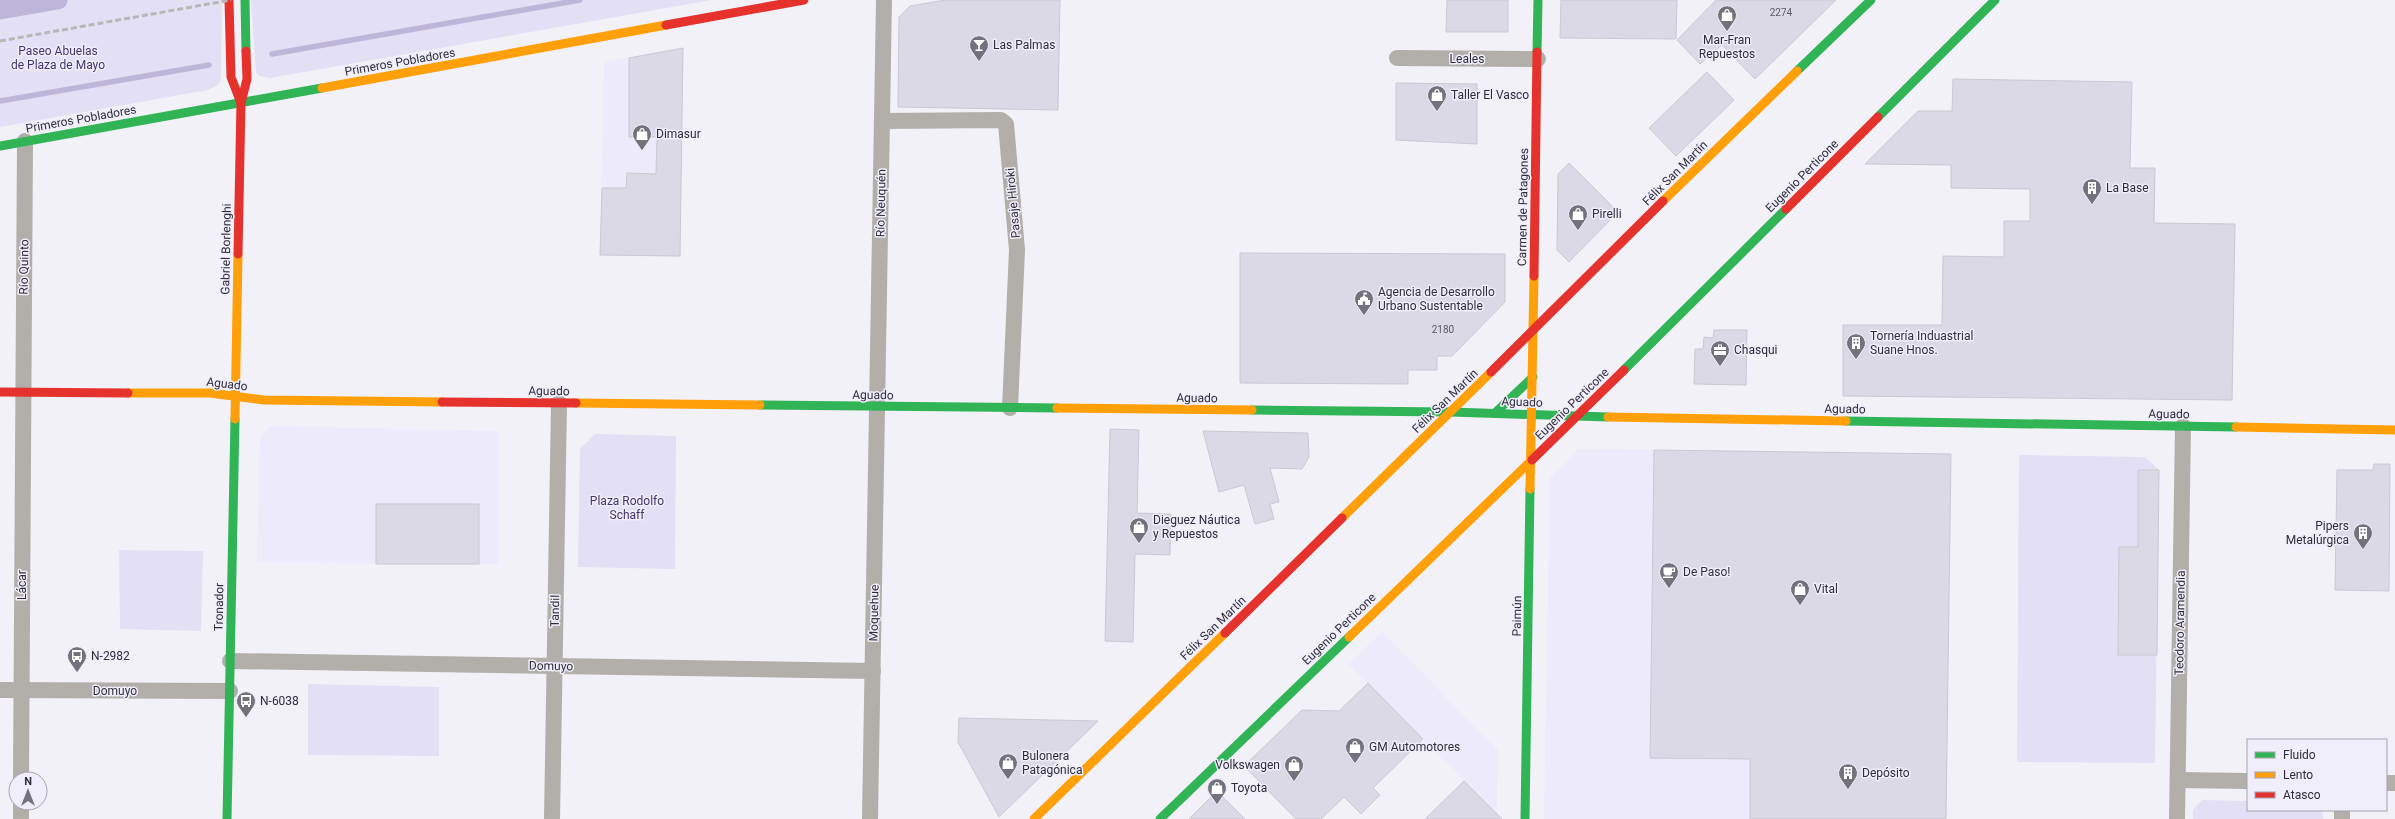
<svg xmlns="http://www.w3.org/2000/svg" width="2395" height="819" font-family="Roboto,sans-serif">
  <rect width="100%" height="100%" fill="#f2f1f8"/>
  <g fill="#edeafb">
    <path d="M683 48 679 256 600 255 604 62Z"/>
    <path d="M271 426 499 431V564L257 563 260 438Z"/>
    <path d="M1578 449 1951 454 1946 819H1544L1550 478Z"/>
    <path d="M1382 632 1498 750 1497 814 1349 664Z"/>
  </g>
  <g fill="#e3dff4">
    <path d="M0 0H222L221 80 218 85 208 90 0 127Z"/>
    <path d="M251 0H712L270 78 259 76 256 73Z"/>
    <path d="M595 434 676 436 675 569 578 567 580 449Z"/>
    <path d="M2019 455 2145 457 2159 470 2155 763 2017 762Z"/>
    <path d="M119 550 203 551 201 631 120 629Z"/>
    <path d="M308 684 439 687V756L308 755Z"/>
    <path d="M2202 800 2248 801V810H2322L2323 819H2193V810Z"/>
  </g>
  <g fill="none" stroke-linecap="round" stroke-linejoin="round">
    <g stroke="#bdb6d8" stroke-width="5.5">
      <path d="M272 54 580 0"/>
      <path d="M0 101 209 65"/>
    </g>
    <path stroke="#bdb6d8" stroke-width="19" d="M0 10 58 0"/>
  </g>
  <g fill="#dbd9e5" stroke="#cac8d2">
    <path d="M945 0H1060L1058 110 898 107 899 17 910 6Z"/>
    <path d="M1447 0H1508V32H1446Z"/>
    <path d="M1561 0H1677L1676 39 1560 38Z"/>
    <path d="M1716 0H1836L1755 79 1722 45 1700 64 1677 40Z"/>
    <path d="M683 48 680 256 600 255 602 188H626L627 173 656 174 657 137H629V58Z"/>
    <path d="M1707 72 1734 100 1676 156 1649 128Z"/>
    <path d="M1953 79 2132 82 2130 168H2155L2154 223 2235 224 2232 400 1843 396V325H1942L1943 256 2004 257V221H2030V189L1951 188V165L1865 164 1918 111H1952Z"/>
    <path d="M1396 83 1477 84V144L1396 140Z"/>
    <path d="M1569 163 1618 212 1569 262 1557 250 1558 174Z"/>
    <path d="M1240 253 1505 254V302L1452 356H1437V370H1408V384L1240 383Z"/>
    <path d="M1714 330H1747L1746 385 1694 384 1695 349H1703L1704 337 1713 338Z"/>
    <path d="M1110 429 1139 430 1137 513 1171 514 1170 555 1135 554 1133 642 1105 641Z"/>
    <path d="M1203 431 1308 433 1309 457 1302 469 1270 468 1279 502 1270 504 1274 519 1255 524 1244 485 1219 492Z"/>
    <path d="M1654 450 1951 454 1946 819H1750V759L1650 758Z"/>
    <path d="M2374 464H2390L2389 591 2335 590 2337 470H2373Z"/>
    <path d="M2138 470H2159L2157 655H2118L2119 547H2138Z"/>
    <rect x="376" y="504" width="103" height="60"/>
    <path d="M1368 683 1423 739 1373 788 1380 795 1361 814 1344 797 1321 819H1296L1244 766 1302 710 1339 711Z"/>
    <path d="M959 718 1098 721 999 817 958 742Z"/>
    <path d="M1464 781 1502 819H1425Z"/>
    <path d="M1217 791 1245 819H1189Z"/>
  </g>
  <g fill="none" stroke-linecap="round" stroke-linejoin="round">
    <g stroke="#b2aeaa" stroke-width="16">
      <path d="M1397 58 1538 59"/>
      <path d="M882 121 1001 120 1006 124 1017 250 1010 408"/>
      <path d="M230 661 873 671"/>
      <path d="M0 690 230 691"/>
      <path d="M21 779 25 141"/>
      <path d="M2178 780 2248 781"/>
      <path d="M2386 783H2395"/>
      <path d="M21 819V803"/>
      <path d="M552 819 559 403"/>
      <path d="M870 819 884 0"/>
      <path d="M2177 819 2183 426"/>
      <path d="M2342 819V810"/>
    </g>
    <g stroke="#30b455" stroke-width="9">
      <path d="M245 0 246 51"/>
      <path d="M1537 52 1538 0"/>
      <path d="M1797 71 1871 0"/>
      <path d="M1878 117 1995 0"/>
      <path d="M0 146 322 88"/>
      <path d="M1624 370 1786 209"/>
      <path d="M760 405 1057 408"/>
      <path d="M1252 410 1451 412 1608 417"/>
      <path d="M1495 413 1533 377"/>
      <path d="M1846 421 2236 427"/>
      <path d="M227 819 235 419"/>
      <path d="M1160 819 1349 637"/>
      <path d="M1525 819 1530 489"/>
    </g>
    <g stroke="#ff9f0a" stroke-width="9">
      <path d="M322 88 666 25"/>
      <path d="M1663 201 1797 71"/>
      <path d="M128 393H210L264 400 442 402"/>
      <path d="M576 403 760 405"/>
      <path d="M1057 408 1252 410"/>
      <path d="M1608 417 1846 421"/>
      <path d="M235 419 238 254"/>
      <path d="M2236 427 2395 430"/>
      <path d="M1530 489 1534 276"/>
      <path d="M1342 518 1491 372"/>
      <path d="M1349 637 1532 460"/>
      <path d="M1034 819 1225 633"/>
    </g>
    <g stroke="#e5322d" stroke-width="9">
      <path d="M229 0 231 77 241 103"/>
      <path d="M666 25 804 0"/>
      <path d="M1786 209 1878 117"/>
      <path d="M238 254 241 103 247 79 246 51"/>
      <path d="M1534 276 1537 52"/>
      <path d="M1491 372 1663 201"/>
      <path d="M0 392 128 393"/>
      <path d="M442 402 576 403"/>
      <path d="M1532 460 1624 370"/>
      <path d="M1225 633 1342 518"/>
    </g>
    <path stroke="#b9b6b8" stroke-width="3" stroke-dasharray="6 3" stroke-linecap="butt" d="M0 41 231 0"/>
  </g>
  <defs>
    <g id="shop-pin" transform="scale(1)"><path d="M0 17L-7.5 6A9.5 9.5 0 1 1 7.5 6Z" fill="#73727c" stroke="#f0eefb"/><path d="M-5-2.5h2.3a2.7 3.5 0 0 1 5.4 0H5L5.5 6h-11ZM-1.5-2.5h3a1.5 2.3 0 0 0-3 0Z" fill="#fff"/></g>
    <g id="bar-pin" transform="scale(1)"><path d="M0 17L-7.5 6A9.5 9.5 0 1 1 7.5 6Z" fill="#73727c" stroke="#f0eefb"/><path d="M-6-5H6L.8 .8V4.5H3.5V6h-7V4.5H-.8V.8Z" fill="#fff"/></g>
    <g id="building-pin" transform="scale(1)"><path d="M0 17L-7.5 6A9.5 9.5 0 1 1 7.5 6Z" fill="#73727c" stroke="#f0eefb"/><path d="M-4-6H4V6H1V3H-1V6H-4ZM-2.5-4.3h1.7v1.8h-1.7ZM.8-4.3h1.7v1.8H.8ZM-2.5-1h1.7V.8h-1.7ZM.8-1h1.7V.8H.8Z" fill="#fff"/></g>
    <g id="civic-pin" transform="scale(1)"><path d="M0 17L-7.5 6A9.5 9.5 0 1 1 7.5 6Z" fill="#73727c" stroke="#f0eefb"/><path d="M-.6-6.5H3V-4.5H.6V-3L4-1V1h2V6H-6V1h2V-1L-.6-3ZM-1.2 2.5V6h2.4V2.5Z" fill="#fff"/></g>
    <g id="office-pin" transform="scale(1)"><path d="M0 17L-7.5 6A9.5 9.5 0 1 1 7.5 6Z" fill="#73727c" stroke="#f0eefb"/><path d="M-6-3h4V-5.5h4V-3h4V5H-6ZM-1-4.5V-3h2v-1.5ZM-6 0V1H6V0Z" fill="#fff"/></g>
    <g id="cafe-pin" transform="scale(1)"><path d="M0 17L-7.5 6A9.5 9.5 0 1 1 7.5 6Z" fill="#73727c" stroke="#f0eefb"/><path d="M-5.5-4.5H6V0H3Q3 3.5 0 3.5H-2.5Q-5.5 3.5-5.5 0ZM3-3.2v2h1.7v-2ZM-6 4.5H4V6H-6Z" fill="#fff"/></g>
    <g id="bus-pin" transform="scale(1)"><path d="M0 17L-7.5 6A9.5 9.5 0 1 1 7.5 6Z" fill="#73727c" stroke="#f0eefb"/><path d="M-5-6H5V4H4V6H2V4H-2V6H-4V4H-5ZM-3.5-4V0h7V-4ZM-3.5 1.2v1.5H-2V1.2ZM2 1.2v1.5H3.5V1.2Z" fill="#fff"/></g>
  </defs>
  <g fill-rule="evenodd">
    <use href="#shop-pin" x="1727" y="15"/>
    <use href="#bar-pin" x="979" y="45"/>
    <use href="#shop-pin" x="1437" y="95"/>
    <use href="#shop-pin" x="642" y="134"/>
    <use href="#building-pin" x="2092" y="188"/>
    <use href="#shop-pin" x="1578" y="214"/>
    <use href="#civic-pin" x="1364" y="299"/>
    <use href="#building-pin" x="1856" y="343"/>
    <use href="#office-pin" x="1720" y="350"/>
    <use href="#shop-pin" x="1139" y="527"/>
    <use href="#building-pin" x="2363" y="533"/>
    <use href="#cafe-pin" x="1669" y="572"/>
    <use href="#shop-pin" x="1800" y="589"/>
    <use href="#bus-pin" x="77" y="656"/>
    <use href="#bus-pin" x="246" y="701"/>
    <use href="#shop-pin" x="1355" y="747"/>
    <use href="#shop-pin" x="1008" y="763"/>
    <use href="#shop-pin" x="1294" y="765"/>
    <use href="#building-pin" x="1848" y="773"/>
    <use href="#shop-pin" x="1217" y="788"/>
  </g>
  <g text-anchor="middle" stroke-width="3" stroke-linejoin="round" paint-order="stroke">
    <g font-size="10" fill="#5b5965">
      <text x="1781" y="16">2274</text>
      <text x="1443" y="333">2180</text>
    </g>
    <g font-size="12" fill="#2f2d39" stroke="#f0eefb" text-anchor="start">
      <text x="1727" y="44" text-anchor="middle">Mar-Fran<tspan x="1727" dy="14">Repuestos</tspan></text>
      <text x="993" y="49">Las Palmas</text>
      <text x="1451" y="99">Taller El Vasco</text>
      <text x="656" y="138">Dimasur</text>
      <text x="2106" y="192">La Base</text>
      <text x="1592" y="218">Pirelli</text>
      <text x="1378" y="296">Agencia de Desarrollo<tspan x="1378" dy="14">Urbano Sustentable</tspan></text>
      <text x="1870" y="340">Tornería Induastrial<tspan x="1870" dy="14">Suane Hnos.</tspan></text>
      <text x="1734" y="354">Chasqui</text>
      <text x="1153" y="524">Dieguez Náutica<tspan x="1153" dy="14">y Repuestos</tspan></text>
      <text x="2349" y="530" text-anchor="end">Pipers<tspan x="2349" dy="14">Metalúrgica</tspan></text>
      <text x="1683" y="576">De Paso!</text>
      <text x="1814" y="593">Vital</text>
      <text x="91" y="660">N-2982</text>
      <text x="260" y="705">N-6038</text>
      <text x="1369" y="751">GM Automotores</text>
      <text x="1022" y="760">Bulonera<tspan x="1022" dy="14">Patagónica</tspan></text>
      <text x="1280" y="769" text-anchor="end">Volkswagen</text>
      <text x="1862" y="777">Depósito</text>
      <text x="1231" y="792">Toyota</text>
    </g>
    <g font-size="12" fill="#44346d" stroke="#f0eefb">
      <text x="58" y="55">Paseo Abuelas<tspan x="58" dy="14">de Plaza de Mayo</tspan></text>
      <text x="627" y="505">Plaza Rodolfo<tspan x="627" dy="14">Schaff</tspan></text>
    </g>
    <g font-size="12" fill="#2f2d39" stroke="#f0eefb">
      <text x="1467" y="63">Leales</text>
      <text transform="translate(400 62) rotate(-10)" y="4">Primeros Pobladores</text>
      <text transform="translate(81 119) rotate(-10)" y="4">Primeros Pobladores</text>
      <text transform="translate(1675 173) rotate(-45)" y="4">Félix San Martín</text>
      <text transform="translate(1802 176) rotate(-45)" y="4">Eugenio Perticone</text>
      <text transform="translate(881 203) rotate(-89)" y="4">Río Neuquén</text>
      <text transform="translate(1013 203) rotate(-95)" y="4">Pasaje Hiroki</text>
      <text transform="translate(1523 207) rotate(-89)" y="4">Carmen de Patagones</text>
      <text transform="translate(226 249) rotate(-89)" y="4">Gabriel Borlenghi</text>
      <text transform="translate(24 267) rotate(-89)" y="4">Río Quinto</text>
      <text transform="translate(227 384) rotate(7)" y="4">Aguado</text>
      <text transform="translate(549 391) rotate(1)" y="4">Aguado</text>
      <text transform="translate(873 395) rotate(1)" y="4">Aguado</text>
      <text transform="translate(1197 398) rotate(1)" y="4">Aguado</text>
      <text transform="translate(1445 401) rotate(-44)" y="4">Félix San Martín</text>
      <text transform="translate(1522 402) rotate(2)" y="4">Aguado</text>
      <text transform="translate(1572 404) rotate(-44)" y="4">Eugenio Perticone</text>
      <text transform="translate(1845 409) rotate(1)" y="4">Aguado</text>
      <text transform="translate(2169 414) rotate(1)" y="4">Aguado</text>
      <text transform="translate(22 585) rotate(-90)" y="4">Lácar</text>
      <text transform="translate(219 607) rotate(-89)" y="4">Tronador</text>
      <text transform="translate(555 611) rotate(-89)" y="4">Tandil</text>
      <text transform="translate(874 613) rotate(-89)" y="4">Moquehue</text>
      <text transform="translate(1517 616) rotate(-89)" y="4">Paimún</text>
      <text transform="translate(2180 623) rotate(-89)" y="4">Teodoro Aramendia</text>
      <text transform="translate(1213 628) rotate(-44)" y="4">Félix San Martín</text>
      <text transform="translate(1339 629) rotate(-44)" y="4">Eugenio Perticone</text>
      <text transform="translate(551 666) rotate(1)" y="4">Domuyo</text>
      <text x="115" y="695">Domuyo</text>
    </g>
  </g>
  <rect x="2247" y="739" width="140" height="72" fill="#f0eefb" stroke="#a3a1ad"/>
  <rect x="2255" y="752" width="20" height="6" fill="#30b455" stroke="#a3a1ad"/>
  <text x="2283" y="759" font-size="12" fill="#2f2d39">Fluido</text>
  <rect x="2255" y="772" width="20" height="6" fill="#ff9f0a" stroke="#a3a1ad"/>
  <text x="2283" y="779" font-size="12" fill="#2f2d39">Lento</text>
  <rect x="2255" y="792" width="20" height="6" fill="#e5322d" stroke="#a3a1ad"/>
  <text x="2283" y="799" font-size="12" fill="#2f2d39">Atasco</text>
  <g transform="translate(28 791)"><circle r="19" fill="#f0eefb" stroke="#a3a1ad"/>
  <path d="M0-3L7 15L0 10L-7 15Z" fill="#73727c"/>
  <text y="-6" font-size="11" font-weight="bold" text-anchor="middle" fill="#2f2d39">N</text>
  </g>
</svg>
